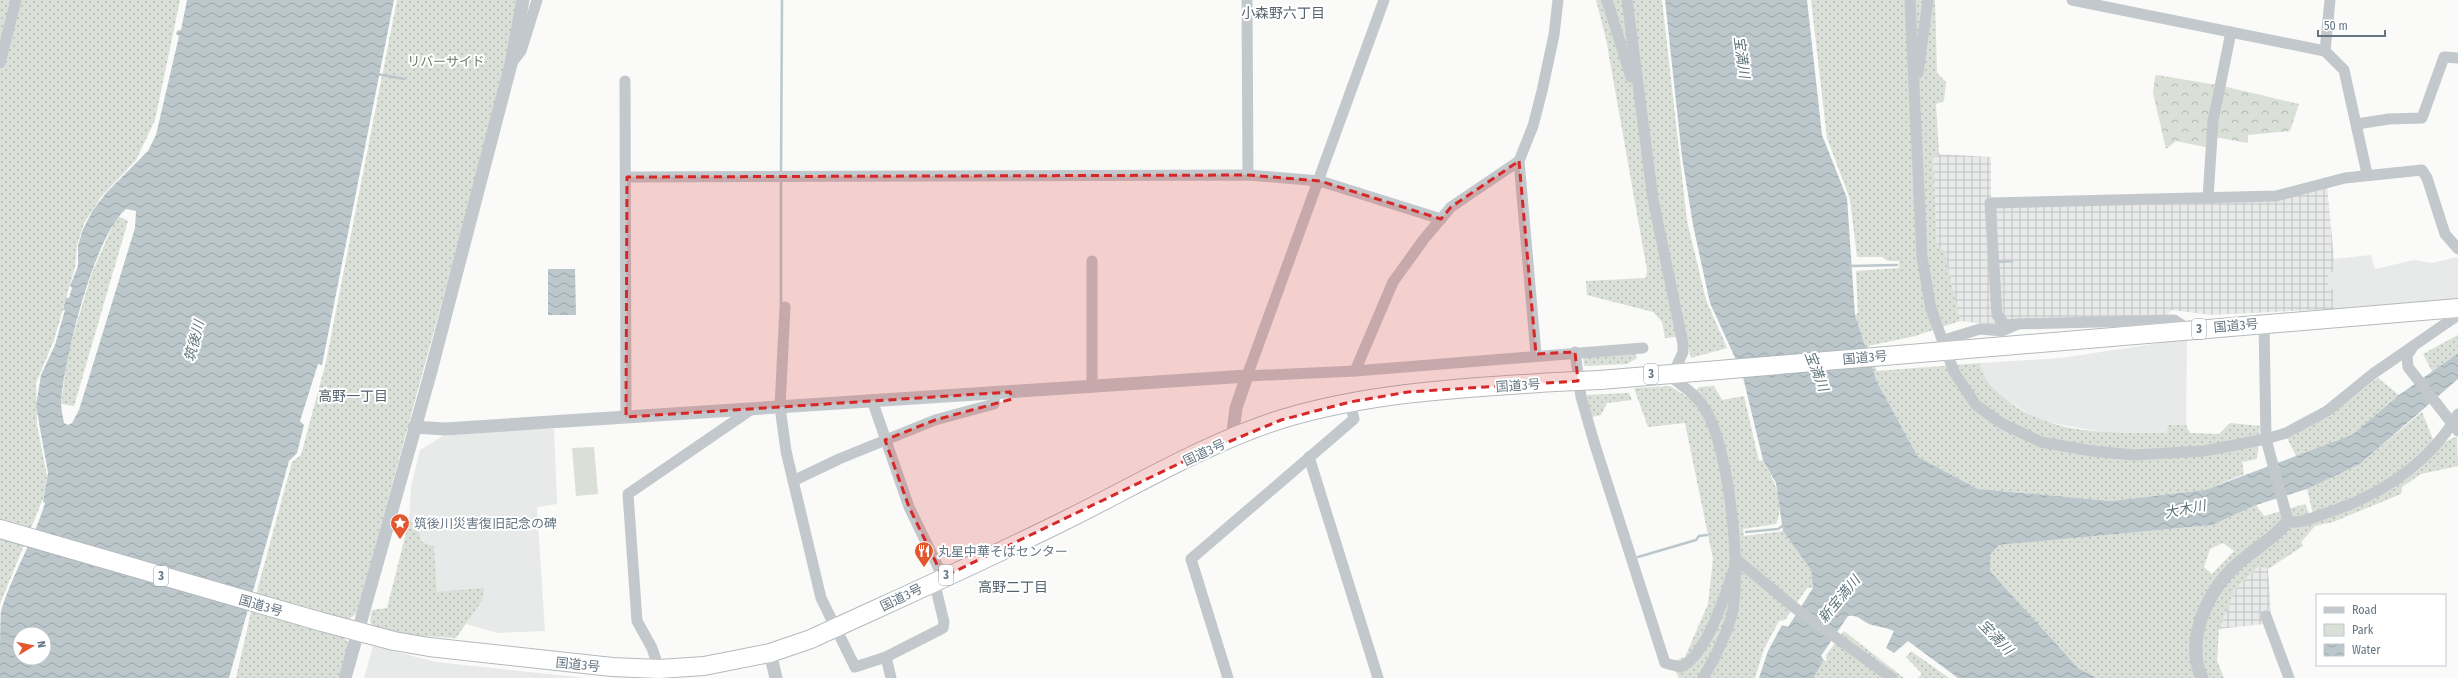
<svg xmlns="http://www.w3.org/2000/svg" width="2458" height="678" font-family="'Fira Sans Condensed','Noto Sans JP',sans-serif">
  <defs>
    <pattern id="industrial-grid" width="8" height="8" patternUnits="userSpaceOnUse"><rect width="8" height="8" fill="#e8e9e9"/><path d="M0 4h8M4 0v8" fill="none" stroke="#c0c1c2"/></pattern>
    <pattern id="green-dots" width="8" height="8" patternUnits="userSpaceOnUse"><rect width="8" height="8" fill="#dadfd7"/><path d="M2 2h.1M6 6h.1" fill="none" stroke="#b4b9b4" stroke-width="1.8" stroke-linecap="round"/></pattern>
    <pattern id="forest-crowns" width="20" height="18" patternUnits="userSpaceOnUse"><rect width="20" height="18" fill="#dadfd7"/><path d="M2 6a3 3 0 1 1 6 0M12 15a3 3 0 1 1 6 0" fill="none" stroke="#b4b9b4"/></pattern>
    <pattern id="water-waves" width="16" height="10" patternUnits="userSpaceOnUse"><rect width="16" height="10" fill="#bbc7cb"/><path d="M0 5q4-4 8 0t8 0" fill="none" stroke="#9ca6aa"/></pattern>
  </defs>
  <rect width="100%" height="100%" fill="#fafaf8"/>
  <g fill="#e8e9e9">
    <path d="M2371 255 2375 269 2414 260 2432 263 2458 257V300L2334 309 2333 289H2328V272L2334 271V259Z"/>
    <path d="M2187 339 2186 425H2168V433H2107L2041 421 2005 399 1983 377 1980 363 2061 358Z"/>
    <path d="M554 429 557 504 537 507 545 631 498 633 466 624 482 601 437 592 434 546 422 542 416 524 409 521 411 487 420 450 443 436 502 430Z"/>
    <path d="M373 646 436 662 586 678H364Z"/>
  </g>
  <g fill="url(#industrial-grid)">
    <path d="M1939 154 1991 157V198L2250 199 2327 185 2334 259V272H2328V289H2333L2334 309 2211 315 2172 310 2166 316 2000 326 1960 321 1944 251 1937 247 1933 156Z"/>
    <path d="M2259 566 2268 569 2271 614 2264 624 2219 629 2235 589Z"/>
  </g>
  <g fill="url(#green-dots)" fill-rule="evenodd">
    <path d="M0 0H180L155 120 136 160 101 197 84 223 77 246 75 267 54 340 36 383 37 425 47 476 44 496 0 604Z"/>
    <path d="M397 0H518L507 63 357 613 347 621 256 595 292 462 301 455 326 362Z"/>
    <path d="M1596 0H1662L1687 221 1706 300 1727 348 1691 358 1686 336 1665 338 1662 322 1653 312 1587 295 1586 281 1646 278 1647 270 1606 39Z"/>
    <path d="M1811 0H1935L1937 73 1946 82 1944 101 1936 104 1939 154 1933 156 1937 247 1944 250 1960 321 1915 336 1868 346 1877 371 1980 363C1983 379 1987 381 1999 393 2043 436 2110 433 2167 433L2168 425H2186L2190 433 2219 434 2230 423 2260 426 2257 459 2242 462 2244 474 2205 490 2111 501 1978 489 1918 457 1877 382 1855 315 1858 313 1856 271 1899 268V261H1888L1882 257H1857L1850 199 1827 138Z"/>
    <path d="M117 216 128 221 74 406 61 404 68 352 92 273Z"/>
    <path d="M2458 335V353L2432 371 2423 354Z"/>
    <path d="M1635 352 1637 358 1627 364 1584 366 1583 355Z"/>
    <path d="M2378 378 2399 395 2352 435 2297 458 2287 438 2326 417Z"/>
    <path d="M1670 386 1689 398 1699 387 1714 386 1722 400 1744 396 1759 461 1763 460C1773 479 1786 502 1776 524L1743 529 1744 536 1783 531 1811 570 1813 588H1807L1785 620 1779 621 1764 649 1755 678H1679L1671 662 1685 657 1708 604 1713 559 1685 423 1648 427 1634 388Z"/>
    <path d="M1629 393 1632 400 1607 403 1601 415 1592 417 1586 395Z"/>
    <path d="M2422 412 2434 442 2406 470 2365 498 2313 514 2307 489 2360 464Z"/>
    <path d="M2457 437 2458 466 2421 474 2402 487 2401 494 2333 522 2315 526 2301 542 2303 546 2268 569 2259 566 2235 589 2219 629 2217 661 2224 678H2097L2078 668 1990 571V555L1999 545 2212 525 2256 505 2264 516 2305 504 2312 520C2347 508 2385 496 2415 472 2429 462 2439 440 2457 437ZM2223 543 2234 551 2212 574 2204 567 2210 549Z"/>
    <path d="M409 521 416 523 422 542 434 546 437 592 484 588 482 601 456 638 400 635 374 627 370 622 372 610 387 608Z"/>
    <path d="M251 612 343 637 349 643 338 678H236Z"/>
    <path d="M1844 631 1904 678H1813L1824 660 1827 661 1826 655Z"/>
    <path d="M1911 651 1949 678H1918L1922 674 1906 657Z"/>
  </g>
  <path fill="url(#forest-crowns)" d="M2157 75 2223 86 2299 104 2290 131 2248 135V143L2214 137 2205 147 2176 141 2166 149 2153 93 2155 76Z"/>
  <path fill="#dadfd7" d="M594 447 598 494 576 496 572 448Z"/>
  <g fill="url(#water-waves)" fill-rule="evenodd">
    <path d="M187 0H394L322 365 318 364 300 421 304 425 297 453 289 461 229 678H0C0 662 0 625 1 611 12 574 34 540 45 503L43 502 48 473 36 406 41 375 55 345 65 310H63L66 298H69L72 288 70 286 78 266V246L83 229 93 210 107 192 148 151 156 135 179 36 176 34 177 31 181 30ZM126 209 136 211 135 228 79 410 72 423 68 425 64 423C63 417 61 409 61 402 64 359 94 236 126 209ZM20 634H44V658H20Z"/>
    <path d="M1665 0H1807L1822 135 1847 198 1855 315 1877 382 1918 457 1978 489 2111 501 2205 490 2352 435 2399 395 2458 353V379L2360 464 2307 489 2256 505 2212 525 1999 545 1990 555V571L2078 668 2097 678H1958L1908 641 1894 653 1886 648 1894 631C1886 627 1877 627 1869 624 1860 620 1859 615 1848 616L1821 656 1824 660 1813 678H1759L1768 651 1782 625 1788 627 1813 588 1811 570 1783 531 1776 483 1763 460 1742 373 1710 303 1693 225 1682 157Z"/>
    <path d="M548 269H575L576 315H548Z"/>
  </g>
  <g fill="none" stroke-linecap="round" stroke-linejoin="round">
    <g stroke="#bbc7cb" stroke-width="2.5">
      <path d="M377 74 404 79"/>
      <path d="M781 174 782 0"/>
      <path d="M1996 262 2012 261"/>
      <path d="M1850 266 1897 265"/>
      <path d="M781 306V179"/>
      <path d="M1746 532 1778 529 1784 525"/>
      <path d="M1638 557 1696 540 1699 536 1707 535"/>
    </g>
    <g stroke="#b4b9bd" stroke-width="20">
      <g id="trunk">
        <path d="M1600 380 2458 308"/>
        <path d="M0 529 322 622 394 641 429 647 612 667 659 669 704 666 770 653 811 639C898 599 986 560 1072 517 1140 483 1209 442 1282 419 1371 392 1463 388 1555 382"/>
      </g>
    </g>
    <g stroke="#c3c8cc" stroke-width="11">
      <path d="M1247 0 1248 175"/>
      <path d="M1384 0 1247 376 1355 371 1643 348"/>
      <path d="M1607 0 1631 77"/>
      <path d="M1627 0 1653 199 1683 344V352L1674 372"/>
      <path d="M1910 0 1922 257 1931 309 1954 372 1976 405 2001 423 2041 442 2092 451 2134 455 2204 451 2266 439 2286 433 2327 411 2374 373 2458 315"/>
      <path d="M2072 0 2325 51 2344 70 2367 174"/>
      <path d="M2325 51 2330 0"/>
      <path d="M0 63 16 0"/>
      <path d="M511 64 521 51 537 0"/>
      <path d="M1918 73 1928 0"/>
      <path d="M625 81 626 417"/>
      <path d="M2357 124 2389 119 2422 118 2444 57 2458 58"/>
      <path d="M627 177 1248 175 1320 181 1441 219"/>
      <path d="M2208 198 2213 121 2231 32"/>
      <path d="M1092 261V387"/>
      <path d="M785 307 780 407 786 451 821 598 855 667 886 657 891 678"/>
      <path d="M2264 323 2266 439 2288 521C2298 525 2311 518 2321 515 2377 497 2428 466 2458 414"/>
      <path d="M2018 324 2005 325 1997 315 1990 203 2276 196 2345 178 2422 170 2427 178 2445 234 2458 249"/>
      <path d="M1944 340 1980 329 2002 331 2018 324 2174 320 2188 329"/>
      <path d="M2412 348 2407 356 2408 367 2458 431"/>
      <path d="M1575 352 1581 397 1594 442 1665 663 1680 667C1707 658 1728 586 1737 560L1795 608 1892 678"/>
      <path d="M1536 354 1519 161 1533 126 1542 91 1554 35 1558 0"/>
      <path d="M1355 371 1393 282 1424 239 1451 207 1519 161"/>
      <path d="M1667 374C1681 385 1696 394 1705 409 1729 446 1742 571 1732 614 1726 636 1715 658 1703 678"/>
      <path d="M872 400 909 507 943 577"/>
      <path d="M1309 457 1378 678"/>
      <path d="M793 481 839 459 935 420 994 404 995 393"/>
      <path d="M2266 616 2289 678"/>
      <path d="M886 657 943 628 944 622 934 581"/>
      <path d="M659 669 652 648 637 621 628 494 752 409"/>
      <path d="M1228 678 1191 559 1354 419 1350 402"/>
    </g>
    <g stroke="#c3c8cc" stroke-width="13">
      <path d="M414 427 445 429 1247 376 1236 408 1232 439"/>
      <path d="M770 653 776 678"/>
      <path d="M345 678 431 371 511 64 523 0"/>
      <path d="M2202 678C2185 641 2206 596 2232 569 2250 551 2272 541 2288 521"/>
    </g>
    <use href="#trunk" stroke="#fff" stroke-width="18"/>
    <g stroke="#b4b9bd" stroke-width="20" stroke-linecap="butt">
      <path id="trunk-bridge" d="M1555 382 1600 380"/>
    </g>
    <use href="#trunk-bridge" stroke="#fff" stroke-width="18"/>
  </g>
  <path fill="#d62828" fill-opacity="0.2" stroke="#d62828" stroke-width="3" stroke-dasharray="8 5" stroke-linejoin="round" d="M1519 161 1536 354 1575 352 1578 381 1408 392 1350 402 1281 420 1197 455 943 577 909 507 885 440 935 420 1012 399 1010 392 626 417 627 177 1248 175 1320 181 1441 219 1451 207Z"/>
  <defs>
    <g id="sight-pin" transform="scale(1)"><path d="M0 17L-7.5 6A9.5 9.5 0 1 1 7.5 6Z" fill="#e4572e" stroke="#fff"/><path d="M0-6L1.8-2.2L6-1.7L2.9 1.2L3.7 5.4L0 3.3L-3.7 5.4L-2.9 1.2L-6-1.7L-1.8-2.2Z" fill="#fff"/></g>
    <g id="restaurant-pin" transform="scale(1)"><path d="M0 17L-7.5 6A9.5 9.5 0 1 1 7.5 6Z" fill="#e4572e" stroke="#fff"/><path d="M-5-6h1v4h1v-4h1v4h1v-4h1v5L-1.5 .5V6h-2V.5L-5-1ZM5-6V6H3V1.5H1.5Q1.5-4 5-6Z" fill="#fff"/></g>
  </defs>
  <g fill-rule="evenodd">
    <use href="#sight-pin" x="400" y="523"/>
    <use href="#restaurant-pin" x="924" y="551"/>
  </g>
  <g text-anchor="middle" stroke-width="4" stroke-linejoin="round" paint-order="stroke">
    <g fill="#fff" stroke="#939fa8" stroke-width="1">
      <rect x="2192" y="319" width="14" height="20" rx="3"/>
      <rect x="1644" y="364" width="14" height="20" rx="3"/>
      <rect x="939" y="565" width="14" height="20" rx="3"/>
      <rect x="154" y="566" width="14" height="20" rx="3"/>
    </g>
    <g font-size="12" font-weight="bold" fill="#657683">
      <text x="2199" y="333">3</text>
      <text x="1651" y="378">3</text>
      <text x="946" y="579">3</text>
      <text x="161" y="580">3</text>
    </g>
    <g font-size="13" fill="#687a64" stroke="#fff">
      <text x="446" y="66">リバーサイド</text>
    </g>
    <g font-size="13" fill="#657683" stroke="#fff">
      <text transform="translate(2236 325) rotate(-5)" y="5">国道3号</text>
      <text transform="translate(1865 357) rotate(-5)" y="5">国道3号</text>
      <text transform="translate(1518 385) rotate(-4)" y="5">国道3号</text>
      <text transform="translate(1204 452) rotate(-25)" y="5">国道3号</text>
      <text transform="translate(901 597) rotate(-26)" y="5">国道3号</text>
      <text transform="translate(261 605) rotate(16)" y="5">国道3号</text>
      <text transform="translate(578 664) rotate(6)" y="5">国道3号</text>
    </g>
    <g font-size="13" fill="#657683" stroke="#fff" text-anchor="start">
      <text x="414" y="528">筑後川災害復旧記念の碑</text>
      <text x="938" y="556">丸星中華そばセンター</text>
    </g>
    <g font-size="14" fill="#57646e" stroke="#fff">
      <text x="1283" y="18">小森野六丁目</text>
      <text x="353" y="401">高野一丁目</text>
      <text x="1013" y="592">高野二丁目</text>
    </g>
    <g font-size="14" font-style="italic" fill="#60757c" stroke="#fff">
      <text transform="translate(1742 57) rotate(82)" y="5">宝満川</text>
      <text transform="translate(194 341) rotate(-76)" y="5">筑後川</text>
      <text transform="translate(1817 371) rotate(69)" y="5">宝満川</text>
      <text transform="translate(2185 509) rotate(-11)" y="5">大木川</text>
      <text transform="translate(1839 599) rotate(-50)" y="5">新宝満川</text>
      <text transform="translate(1996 637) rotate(46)" y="5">宝満川</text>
    </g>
  </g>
  <rect x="2316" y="594" width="130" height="72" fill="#ffffff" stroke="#c1c8cd"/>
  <rect x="2324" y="607" width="20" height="6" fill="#c3c8cc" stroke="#c1c8cd"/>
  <text x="2352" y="614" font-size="12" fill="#657683">Road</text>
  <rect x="2324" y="624" width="20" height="12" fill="#dadfd7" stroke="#c1c8cd"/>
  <text x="2352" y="634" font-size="12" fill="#657683">Park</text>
  <rect x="2324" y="644" width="20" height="12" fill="url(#water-waves)" stroke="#c1c8cd"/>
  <text x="2352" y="654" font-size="12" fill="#657683">Water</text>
  <g transform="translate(32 646) rotate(80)"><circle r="19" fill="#ffffff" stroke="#c1c8cd"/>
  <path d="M0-3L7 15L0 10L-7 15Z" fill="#e4572e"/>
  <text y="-6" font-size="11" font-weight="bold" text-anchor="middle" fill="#657683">N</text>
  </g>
  <path d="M2318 30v6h67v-6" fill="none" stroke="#657683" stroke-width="2"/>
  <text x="2324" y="30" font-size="12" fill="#657683" stroke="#ffffff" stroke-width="3" paint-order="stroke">50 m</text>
</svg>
